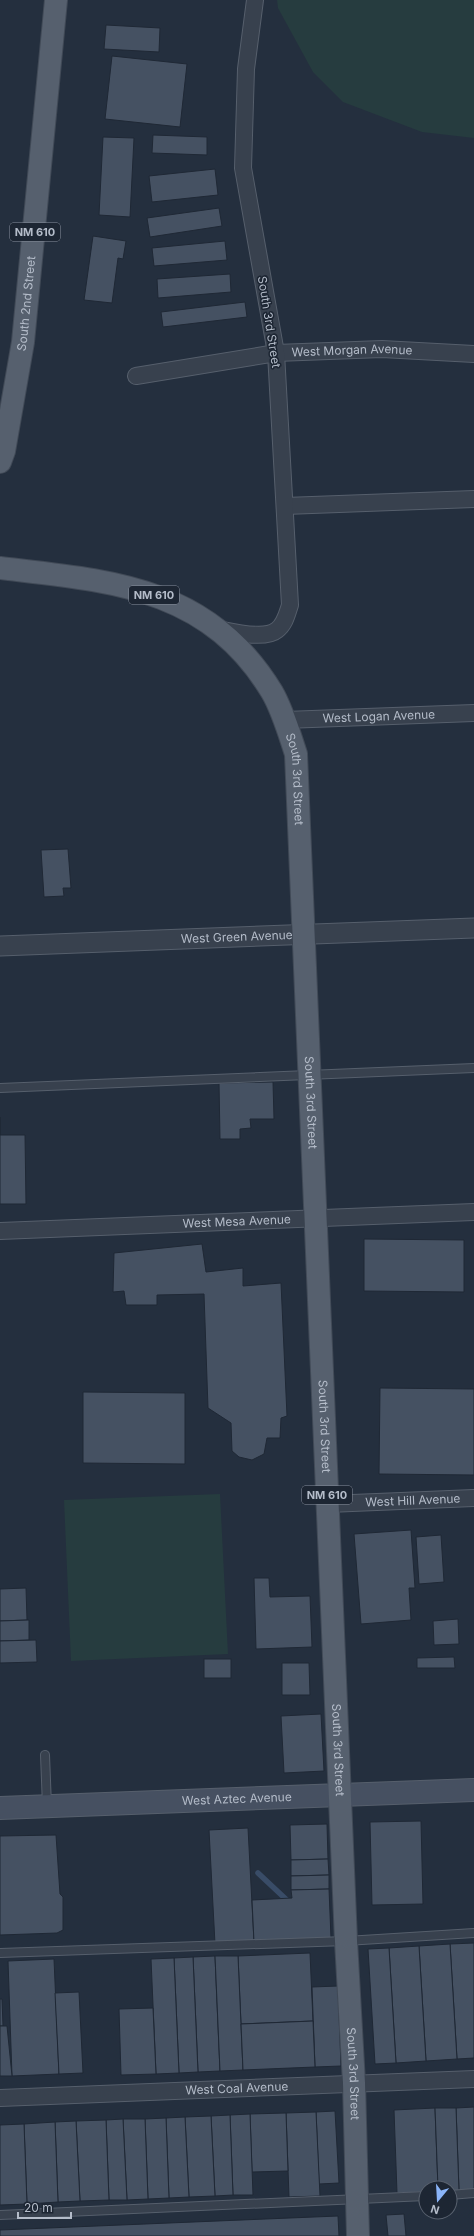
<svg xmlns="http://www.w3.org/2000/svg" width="474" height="2236" font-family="Inter,sans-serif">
  <rect width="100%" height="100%" fill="#242f3e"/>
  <g fill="#263c3f">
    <path d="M277 0H474V138L422 132 343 102 313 72 278 8Z"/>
    <path d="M220 1494 228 1654 71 1661 64 1500Z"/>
  </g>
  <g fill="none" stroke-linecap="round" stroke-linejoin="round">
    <path stroke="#394c67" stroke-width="5.5" d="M258 1873 290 1903"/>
  </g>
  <g fill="#455162" stroke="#1f2835">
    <path d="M106 25 160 28 159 52 104 49Z"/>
    <path d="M112 56 187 64 180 127 105 119Z"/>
    <path d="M153 135 207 137V155L152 153Z"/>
    <path d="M103 137 134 138 130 217 99 215Z"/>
    <path d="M215 169 218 195 152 202 149 176Z"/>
    <path d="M219 208 222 226 150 237 147 218Z"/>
    <path d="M93 236 126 241 123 259 118 258 112 303 84 300Z"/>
    <path d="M225 241 227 260 154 266 152 248Z"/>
    <path d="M230 274 231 292 158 298 157 279Z"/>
    <path d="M245 302 247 317 163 327 161 312Z"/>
    <path d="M68 849 71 888H63L64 896 44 897 41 850Z"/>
    <path d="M273 1082 274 1119H250L251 1128 240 1129V1139H220L219 1083Z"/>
    <path d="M0 1117V1135H25L26 1204H0Z"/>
    <path d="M364 1239 464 1240V1292L364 1291Z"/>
    <path d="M202 1244 206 1272 243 1268V1286L281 1283 287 1416 281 1418 280 1438H267L264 1454 252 1460 239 1457 232 1451 231 1423 208 1408 204 1294 157 1295V1305H126L124 1291 113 1292 114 1253Z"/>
    <path d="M380 1388 474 1389V1475L379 1474Z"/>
    <path d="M83 1392 185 1393V1464L83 1463Z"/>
    <path d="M411 1530 415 1588H409L411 1620 361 1624 354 1534Z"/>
    <path d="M441 1535 444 1582 419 1584 416 1537Z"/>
    <path d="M254 1578H269L270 1597 310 1596 312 1647 256 1649Z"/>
    <path d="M26 1588 27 1620 0 1621V1589Z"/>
    <path d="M458 1619 459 1644 434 1645 433 1621Z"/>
    <path d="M29 1620V1640L0 1641V1621Z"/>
    <path d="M36 1640 37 1662 0 1663V1641Z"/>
    <path d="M454 1657 455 1668H417V1658Z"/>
    <rect x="204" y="1659" width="27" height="19"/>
    <path d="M282 1663H309L310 1695H282Z"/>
    <path d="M321 1714 324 1771 284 1773 281 1716Z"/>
    <path d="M421 1821 423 1904 372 1905 370 1822Z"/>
    <path d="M327 1824 328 1859 291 1860 290 1825Z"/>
    <path d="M248 1828 254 1942 215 1944 209 1830Z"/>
    <path d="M56 1835 60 1894 63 1897V1930L57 1933 0 1935V1836Z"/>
    <path d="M328 1859 329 1875 291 1876V1860Z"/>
    <path d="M329 1875V1889L291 1890V1876Z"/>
    <path d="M329 1889 331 1938 254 1942 252 1900 292 1898 291 1890Z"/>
    <path d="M474 1943V2058L457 2059 450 1944Z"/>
    <path d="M450 1944 457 2059 426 2061 419 1946Z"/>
    <path d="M419 1946 426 2061 396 2063 389 1948Z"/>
    <path d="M389 1948 396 2063 375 2064 368 1949Z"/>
    <path d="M310 1953 313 2021 241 2024 238 1956Z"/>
    <path d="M215 1956 220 2071 198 2072 193 1957Z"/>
    <path d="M215 1956H238L243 2070 220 2071Z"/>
    <path d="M193 1957 198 2072 179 2073 174 1958Z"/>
    <path d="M174 1958 179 2073 156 2074 151 1959Z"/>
    <path d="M54 1959 59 2074 12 2076 8 1961Z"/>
    <path d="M338 1986 341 2066 315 2067 312 1987Z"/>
    <path d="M79 1992 83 2073 59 2074 55 1993Z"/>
    <path d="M0 1999H2L3 2026H0Z"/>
    <path d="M153 2008 156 2074 121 2075 119 2009Z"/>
    <path d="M313 2021 315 2067 243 2070 241 2024Z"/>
    <path d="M0 2026H7L12 2076H0Z"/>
    <path d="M474 2107V2190L459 2191 456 2108Z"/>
    <path d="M435 2108 438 2188H426V2192L397 2193 394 2110Z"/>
    <path d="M435 2108H456L459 2191 438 2188Z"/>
    <path d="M335 2111 339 2183 319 2184 316 2112Z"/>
    <path d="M316 2112 320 2196 289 2197 286 2113Z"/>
    <path d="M286 2113 288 2171 252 2172 250 2114Z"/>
    <path d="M250 2114 253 2195H233L230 2115Z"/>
    <path d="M230 2115 233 2195 215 2196 211 2116Z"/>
    <path d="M211 2116 215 2196 189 2197 185 2117Z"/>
    <path d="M185 2117 189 2197 169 2198 166 2118Z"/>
    <path d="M166 2118 169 2198 148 2199 145 2119Z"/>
    <path d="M123 2119H145L148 2199 127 2200Z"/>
    <path d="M123 2119 127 2200H109L106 2120Z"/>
    <path d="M106 2120 109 2200 80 2201 76 2121Z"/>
    <path d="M76 2121 80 2201 58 2202 55 2122Z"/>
    <path d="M55 2122 58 2202 27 2204 24 2124Z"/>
    <path d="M24 2124 27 2204 0 2205V2125Z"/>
    <path d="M404 2214 406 2236H388L386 2215Z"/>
    <path d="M338 2216 339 2236H0V2230Z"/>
  </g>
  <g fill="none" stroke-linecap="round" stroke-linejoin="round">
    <g stroke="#565f6c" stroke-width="10">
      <g id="service">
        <path d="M0 1088 474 1068"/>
        <path d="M45 1755 47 1806"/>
        <path d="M0 1953 346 1941 474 1933"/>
        <path d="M450 2195 474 2193"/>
        <path d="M0 2215 426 2196"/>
      </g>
    </g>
    <g stroke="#565f6c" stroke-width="18">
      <g id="minor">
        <path id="s1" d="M136 376 276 353 382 349 474 354"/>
        <path d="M285 506 474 499"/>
        <path d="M218 629C233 632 265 640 277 630 285 624 287 614 290 605L276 353 243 168 246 69 255 0"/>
        <path id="s2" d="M285 720 474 713"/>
        <path id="s3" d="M0 1231 474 1212"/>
        <path id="s4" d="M328 1504 474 1498"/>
        <path id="s5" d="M0 2098 474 2079"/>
      </g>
    </g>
    <g stroke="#565f6c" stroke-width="21">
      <g id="tertiary">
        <path id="s6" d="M0 946 474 928"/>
      </g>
    </g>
    <g stroke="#565f6c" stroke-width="24">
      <g id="secondary">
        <path id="s7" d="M0 1808 474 1790"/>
      </g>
    </g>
    <g stroke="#414a57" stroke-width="24">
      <g id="primary">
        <path id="s8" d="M0 462 4 451 23 342 56 0"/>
        <path id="s9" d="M0 568C110 581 208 586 272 692 283 711 289 733 296 754L346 1941 354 2083 358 2236"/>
      </g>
    </g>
    <use href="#service" stroke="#38414e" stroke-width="8"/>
    <use href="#minor" stroke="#38414e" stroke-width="16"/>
    <use href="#tertiary" stroke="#38414e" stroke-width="19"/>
    <use href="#secondary" stroke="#465061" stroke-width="22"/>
    <use href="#primary" stroke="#56606e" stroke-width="22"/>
  </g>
  <g text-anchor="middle" stroke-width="3" stroke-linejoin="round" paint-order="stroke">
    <g fill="#1d2633" stroke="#878f9c" stroke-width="1">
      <rect x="10" y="223" width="50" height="18" rx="3"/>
      <rect x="129" y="586" width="50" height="18" rx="3"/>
      <rect x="302" y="1486" width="50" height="18" rx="3"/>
    </g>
    <g font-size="11" font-weight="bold" fill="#b4bcc9">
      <text x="35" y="236">NM 610</text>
      <text x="154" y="599">NM 610</text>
      <text x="327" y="1499">NM 610</text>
    </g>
    <g font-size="12" fill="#b4bcc9" stroke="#1d2633">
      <text dy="4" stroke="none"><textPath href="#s8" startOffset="161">South 2nd Street</textPath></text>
      <text transform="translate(269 322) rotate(81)" y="4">South 3rd Street</text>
      <text dy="4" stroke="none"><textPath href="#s1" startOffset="218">West Morgan Avenue</textPath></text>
      <text dy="4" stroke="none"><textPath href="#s2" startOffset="94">West Logan Avenue</textPath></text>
      <text dy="4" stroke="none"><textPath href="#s9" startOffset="404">South 3rd Street</textPath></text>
      <text dy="4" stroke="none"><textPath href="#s6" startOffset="237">West Green Avenue</textPath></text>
      <text dy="4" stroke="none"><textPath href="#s9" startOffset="728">South 3rd Street</textPath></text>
      <text dy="4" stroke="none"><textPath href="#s3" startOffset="237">West Mesa Avenue</textPath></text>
      <text dy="4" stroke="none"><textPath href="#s9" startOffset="1052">South 3rd Street</textPath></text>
      <text dy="4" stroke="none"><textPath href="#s4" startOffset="85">West Hill Avenue</textPath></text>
      <text dy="4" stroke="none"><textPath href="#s9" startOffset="1376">South 3rd Street</textPath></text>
      <text dy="4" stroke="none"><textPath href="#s7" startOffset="237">West Aztec Avenue</textPath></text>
      <text dy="4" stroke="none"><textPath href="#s9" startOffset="1700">South 3rd Street</textPath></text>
      <text dy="4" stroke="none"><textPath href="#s5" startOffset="237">West Coal Avenue</textPath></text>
    </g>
  </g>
  <g transform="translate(438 2200) rotate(198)"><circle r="19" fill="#1d2633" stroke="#59626f"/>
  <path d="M0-3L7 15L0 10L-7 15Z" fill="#8ab4f8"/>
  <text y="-6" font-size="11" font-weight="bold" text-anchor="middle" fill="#b4bcc9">N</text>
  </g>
  <path d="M18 2212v6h53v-6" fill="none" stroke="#b4bcc9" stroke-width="2"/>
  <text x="24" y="2212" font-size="12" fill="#b4bcc9" stroke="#1d2633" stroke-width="3" paint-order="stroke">20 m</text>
</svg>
